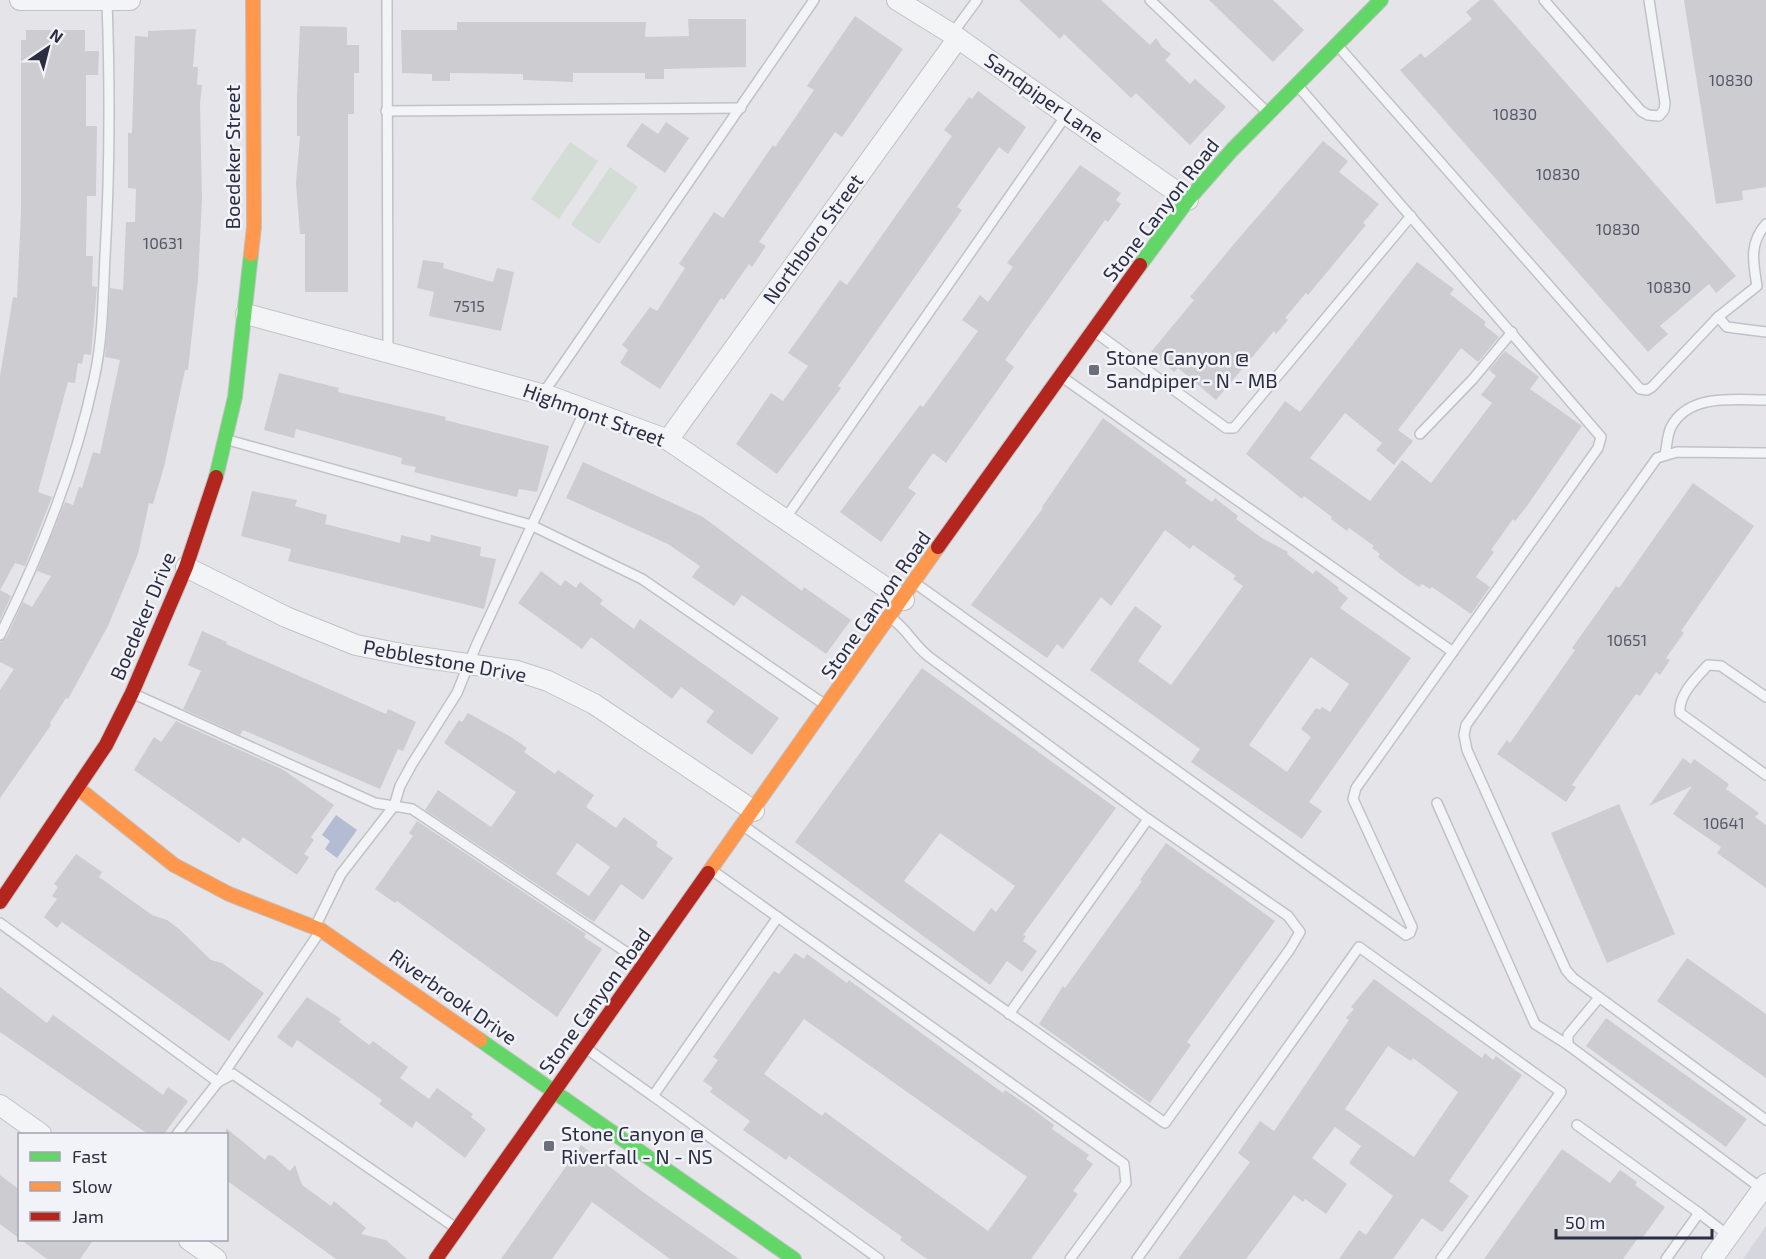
<svg xmlns="http://www.w3.org/2000/svg" width="1766" height="1259" font-family="'Exo 2',sans-serif">
  <rect width="100%" height="100%" fill="#e5e5e9"/>
  <path fill="#d5d6de" d="M1766 1226V1259H1743Z"/>
  <g fill="#d3dcd5">
    <path d="M570 142 598 161 559 219 531 199Z"/>
    <path d="M610 167 638 187 599 244 571 225Z"/>
  </g>
  <path fill="#b3bcd3" d="M336 815 357 830 337 858 325 849 330 841 322 835Z"/>
  <g fill="#ccccd1" fill-rule="evenodd">
    <path d="M1019 0H1101L1150 45 1156 38 1162 47 1171 54 1165 60 1190 84 1195 79 1226 107 1190 145 1136 93 1131 98 1064 34 1060 39Z"/>
    <path d="M1209 0H1273L1304 30 1273 62Z"/>
    <path d="M1480 0H1493L1736 276 1716 293 1709 284 1660 326 1668 334 1648 352 1400 70 1421 53 1425 58 1472 19 1466 12Z"/>
    <path d="M1684 0H1766V187L1742 191 1743 200 1716 204Z"/>
    <path d="M855 16 903 49 842 137 835 132 759 242 766 246 752 267 749 264 724 300 721 298 660 389 620 363 628 350 622 345 650 307 657 311 685 268 679 264 714 212 723 218 773 145 775 147 814 90 807 86Z"/>
    <path d="M688 19H746V67L664 69V79H645V73H573V82L523 80V74L450 73V81H432V74L402 73 401 30H457V22H646L645 37 689 36Z"/>
    <path d="M300 26 347 27V45H359V73H354V114H348V292H305V234H300L296 183 300 136H297V96Z"/>
    <path d="M196 29 193 67H198L197 85H202L200 104 202 199 198 279 188 370H185L164 467 153 504 149 503 138 554 108 626 68 699 66 698 50 723 51 725 0 798V690L14 669 0 662V642L6 638 23 602 32 607 51 576 37 571 65 502 73 505 79 487 82 488 93 452 100 454 120 360 105 357 110 288 123 290 126 222H135L136 189 128 188V133H132L135 36 148 37V31Z"/>
    <path d="M26 30H85V51H99L98 75H86V126H97L96 196H87L86 256H93L92 286 97 287 91 355 84 354 82 364 78 363 75 383 68 382 38 492 52 497 25 566 15 563 0 590 11 596 0 620V376L13 297 17 298 21 212V40H26Z"/>
    <path d="M978 91 1026 127 1008 154 999 147 957 207 962 210 838 386 841 388 777 474 736 444 771 393 783 401 808 366 788 353 840 280 847 285 952 136 944 130 969 97 972 99Z"/>
    <path d="M666 122 689 138 665 173 626 146 642 123 658 134Z"/>
    <path d="M1323 141 1348 161 1339 172 1379 204 1363 223 1366 225 1333 265 1308 295 1306 293 1285 318 1288 320 1276 334 1274 331 1216 400 1178 368 1174 372 1151 352 1194 300 1190 297 1239 238Z"/>
    <path d="M1080 165 1121 193 1116 200 1121 204 1108 222 1105 220 1005 360 1014 367 946 463 933 453 908 488 916 493 881 542 840 512 920 405 923 407 978 331 962 320 980 295 988 302 1013 267 1007 263Z"/>
    <path d="M423 260 444 263 443 268 493 282 497 268 514 272 501 331 429 316 434 292 417 288Z"/>
    <path d="M1417 262 1454 289 1450 294 1486 322 1484 325 1499 337 1478 362 1461 348 1398 430 1413 441 1394 465 1376 450 1382 443 1345 413 1310 458 1370 501 1402 460 1431 483 1492 403 1481 395 1496 376 1489 370 1505 351 1539 377 1530 389 1582 426 1527 506 1515 521 1513 519 1491 550 1494 552 1476 577 1490 587 1471 614 1432 587 1430 589 1422 584 1419 587 1399 573 1378 557 1380 554 1372 548 1374 546 1349 528 1347 531 1331 519 1332 517 1304 496 1302 499 1246 454 1285 401 1300 412Z"/>
    <path d="M279 373 339 388 338 392 446 417 445 420 549 446 537 492 519 489 517 497 466 485 414 472 416 467 401 464 402 458 296 429 294 438 264 430Z"/>
    <path d="M1103 418 1187 480 1185 483 1212 502 1215 498 1238 516 1236 519 1262 538 1288 552 1287 554 1313 574 1316 570 1339 588 1338 590 1348 598 1340 608 1411 658 1309 802 1322 811 1302 839 1191 762 1200 749 1090 670 1135 606 1162 626 1138 661 1171 685 1243 586 1233 579 1236 576 1193 545 1190 549 1165 530 1111 606 1101 597 1063 649 1057 644 1047 658 971 605 1043 508 1042 507ZM1311 657 1349 684 1330 712 1322 707 1320 710 1316 708 1301 729 1311 737 1287 772 1249 745Z"/>
    <path d="M583 462 703 517 802 591 804 587 851 620 826 654 742 595 734 606 692 577 700 566 668 544 566 498Z"/>
    <path d="M1693 483 1754 526 1681 631 1684 633 1666 658 1670 660 1660 675 1656 672 1640 696 1636 694 1572 785 1576 787 1566 802 1497 754 1507 740 1510 743 1575 650 1572 648 1616 586 1619 588Z"/>
    <path d="M252 491 297 500 295 506 327 515 325 524 400 543 401 535 430 542 431 535 481 547 480 556 496 559 484 609 288 561 291 549 241 536Z"/>
    <path d="M541 571 561 586 565 580 576 588 580 582 603 600 600 604 634 629 640 619 779 718 752 755 706 722 714 711 681 687 672 699 591 637 582 649 518 603Z"/>
    <path d="M202 631 227 642 226 644 386 714 388 709 416 722 403 751 398 749 380 789 243 730 240 735 183 709 201 671 188 665Z"/>
    <path d="M922 668 1116 808 1023 935 1026 936 1023 941 1037 951 1022 972 1007 961 990 985 795 842ZM940 833 1015 886 996 912 991 908 974 932 904 881Z"/>
    <path d="M468 713 511 737 527 748 524 752 555 774 558 770 594 795 586 807 616 828 624 817 658 842 656 846 673 858 643 900 621 884 594 922 425 810 438 790 491 827 516 792 444 743 459 720 462 722ZM577 843 610 867 589 896 556 874Z"/>
    <path d="M176 721 282 769 334 805 311 837 314 840 304 854 309 857 297 875 243 837 239 843 134 770 154 737 161 742Z"/>
    <path d="M1683 758 1691 764 1694 759 1729 784 1726 789 1759 813 1755 817 1766 825V888L1717 853 1721 847 1673 814 1692 786 1649 806Z"/>
    <path d="M1619 804 1675 934 1607 963 1551 833Z"/>
    <path d="M417 821 586 934 584 937 602 949 557 1017 397 901 395 903 375 889 413 836 409 833Z"/>
    <path d="M1166 843 1275 921 1187 1042 1191 1045 1150 1103 1039 1024 1063 986 1065 988 1142 881 1140 880Z"/>
    <path d="M76 854 102 872 99 877 152 915 167 920 179 929 211 960 222 963 264 993 229 1041 62 922 57 928 44 917 57 899 52 896 58 887 54 884Z"/>
    <path d="M795 953 804 959 807 954 847 983 849 980 1003 1093 1005 1090 1030 1107 1054 1125 1052 1129 1089 1155 1086 1159 1093 1164 1073 1191 1078 1194 1031 1259H927L900 1240 902 1237 789 1156 786 1160 743 1130 750 1121 710 1092 713 1088 703 1081 718 1060 713 1057 774 971 779 974ZM804 1019 1027 1177 988 1231 825 1112 822 1116 764 1074Z"/>
    <path d="M1687 958 1766 1014V1078L1657 1001Z"/>
    <path d="M1374 979 1482 1058 1485 1053 1493 1060 1496 1056 1522 1075 1449 1181 1469 1196 1442 1232 1422 1218 1393 1259H1339L1359 1230 1366 1235 1393 1196 1349 1163 1361 1146 1335 1127 1312 1158 1347 1184 1326 1214 1305 1199 1303 1202 1294 1195 1246 1259H1178L1250 1162 1238 1153 1260 1121 1274 1131 1349 1020 1346 1018 1354 1009 1351 1007ZM1388 1046 1411 1061 1413 1058 1458 1092 1414 1157 1345 1109Z"/>
    <path d="M0 987 47 1023 53 1015 163 1095 168 1087 188 1101 164 1134H148L0 1032Z"/>
    <path d="M307 997 341 1019 339 1022 369 1045 373 1041 408 1067 400 1078 429 1099 437 1088 473 1114 471 1117 486 1129 465 1158 416 1121 412 1128 379 1104 382 1100 297 1040 292 1048 277 1037Z"/>
    <path d="M1606 1018 1747 1119 1726 1147 1586 1046Z"/>
    <path d="M226 1128 265 1160 268 1155 273 1156 290 1171 295 1165 302 1185 331 1206 334 1201 366 1228 361 1234 386 1240 407 1259H336L226 1180Z"/>
    <path d="M581 1145 643 1192 739 1259H670L592 1202 552 1259H501Z"/>
    <path d="M1562 1149 1610 1183 1620 1170 1637 1182 1635 1185 1665 1207 1641 1240 1638 1238 1623 1259H1484Z"/>
    <path d="M0 1175 20 1190V1239L0 1224Z"/>
    <path d="M20 1239H94L80 1259H47Z"/>
  </g>
  <g fill="none" stroke-linecap="round" stroke-linejoin="round">
    <g stroke="#c2c2c6" stroke-width="12">
      <g id="lane">
        <path d="M387 0 388 352"/>
        <path d="M1150 0 1267 112"/>
        <path d="M1544 0 1641 111 1648 115 1659 116 1664 110 1665 103 1649 0"/>
        <path d="M952 34 977 0"/>
        <path d="M1338 46 1640 389 1647 390 1652 387 1718 317 1757 286C1753 262 1749 243 1766 224"/>
        <path d="M386 111 741 108"/>
        <path d="M1718 317 1727 327 1766 332"/>
        <path d="M1095 332 1226 428H1234L1411 216"/>
        <path d="M1062 377 1453 652"/>
        <path d="M542 395 814 0"/>
        <path d="M1420 434 1473 379 1512 332"/>
        <path d="M228 440 531 525 642 579 824 704"/>
        <path d="M1766 453 1677 452 1657 458 1466 725 1464 735 1467 750 1566 970 1573 978 1766 1120"/>
        <path d="M1665 455C1667 446 1667 435 1671 427 1689 393 1734 400 1766 400"/>
        <path d="M785 519 1067 114"/>
        <path d="M915 583 1406 935 1410 933 1412 927 1353 799 1356 788 1598 448 1601 437 1298 86"/>
        <path d="M0 635C41 553 75 468 94 379 103 339 103 297 105 256 110 171 110 86 107 1"/>
        <path d="M134 694 375 803 412 809 641 962"/>
        <path d="M1766 697 1721 666 1708 665C1696 678 1678 695 1680 713L1766 775"/>
        <path d="M1437 803 1535 1024 1568 1045 1762 1189"/>
        <path d="M745 827 1165 1123 1290 949 1300 932 1288 916 1148 819 928 656C913 644 907 629 891 618"/>
        <path d="M713 871 1124 1164 1126 1183 1070 1259"/>
        <path d="M0 923 218 1082"/>
        <path d="M316 925 341 874 394 806 400 786 412 764 457 693 476 646 585 410"/>
        <path d="M1009 1014 1148 819"/>
        <path d="M1568 1045V1035L1598 999"/>
        <path d="M587 1049 653 1096 778 917"/>
        <path d="M218 1082 233 1074 456 1228"/>
        <path d="M653 1096 879 1259"/>
        <path d="M1577 1125 1699 1213 1666 1259"/>
        <path d="M177 1134 218 1082 319 933"/>
        <path d="M1699 1213 1729 1236"/>
        <path d="M1137 1259 1359 947 1561 1092 1441 1259"/>
      </g>
    </g>
    <g stroke="#c2c2c6" stroke-width="22">
      <g id="street">
        <path d="M20 0H130"/>
        <path d="M897 0 952 34 1188 200"/>
        <path d="M246 314 552 397 668 440 904 600"/>
        <path d="M668 440 958 38"/>
        <path d="M186 567 286 617 356 645 412 656 517 671 548 681 594 704 754 811"/>
        <path d="M0 1105 41 1134"/>
        <path d="M189 1240 216 1259"/>
        <path d="M1712 1259 1766 1184"/>
      </g>
    </g>
    <g stroke="#c2c2c6" stroke-width="16">
      <g id="fast">
        <path d="M1140 265 1188 200 1232 150 1381 0"/>
        <path d="M216 477 235 397 251 254"/>
        <path d="M480 1040 794 1259"/>
      </g>
    </g>
    <g stroke="#c2c2c6" stroke-width="16">
      <g id="slow">
        <path d="M251 254 254 227 253 0"/>
        <path d="M79 789 174 865 229 894 321 930 480 1040"/>
        <path d="M708 873 938 547"/>
      </g>
    </g>
    <g stroke="#c2c2c6" stroke-width="16">
      <g id="jam">
        <path d="M938 547 1140 265"/>
        <path d="M0 902 106 745 132 693 186 567 216 477"/>
        <path d="M436 1259 708 873"/>
      </g>
    </g>
    <use href="#lane" stroke="#f3f4f6" stroke-width="9"/>
    <use href="#street" stroke="#f3f4f6" stroke-width="20"/>
    <use href="#fast" stroke="#63d668" stroke-width="14"/>
    <use href="#slow" stroke="#ff974d" stroke-width="14"/>
    <use href="#jam" stroke="#b3261e" stroke-width="14"/>
  </g>
  <g fill="#6c6e7c" stroke="#f2f3f8" stroke-width="2">
    <rect x="1088" y="364" width="12" height="12" rx="3"/>
    <rect x="543" y="1140" width="12" height="12" rx="3"/>
  </g>
  <g text-anchor="middle" stroke-width="5" stroke-linejoin="round" paint-order="stroke">
    <g font-size="16" fill="#555767">
      <text x="1731" y="86">10830</text>
      <text x="1515" y="120">10830</text>
      <text x="1558" y="180">10830</text>
      <text x="1618" y="235">10830</text>
      <text x="163" y="249">10631</text>
      <text x="1669" y="293">10830</text>
      <text x="469" y="312">7515</text>
      <text x="1627" y="646">10651</text>
      <text x="1724" y="829">10641</text>
    </g>
    <g font-size="20" fill="#2b2e42" stroke="#f2f3f8">
      <text transform="translate(1044 98) rotate(35)" y="7">Sandpiper Lane</text>
      <text transform="translate(233 157) rotate(-90)" y="7">Boedeker Street</text>
      <text transform="translate(1161 210) rotate(-52)" y="7">Stone Canyon Road</text>
      <text transform="translate(813 239) rotate(-54)" y="7">Northboro Street</text>
      <text transform="translate(594 415) rotate(20)" y="7">Highmont Street</text>
      <text transform="translate(876 605) rotate(-55)" y="7">Stone Canyon Road</text>
      <text transform="translate(143 616) rotate(-67)" y="7">Boedeker Drive</text>
      <text transform="translate(445 661) rotate(10)" y="7">Pebblestone Drive</text>
      <text transform="translate(453 997) rotate(35)" y="7">Riverbrook Drive</text>
      <text transform="translate(595 1001) rotate(-54)" y="7">Stone Canyon Road</text>
    </g>
    <g font-size="20" fill="#2b2e42" stroke="#f2f3f8" text-anchor="start">
      <text x="1106" y="365">Stone Canyon @<tspan x="1106" dy="23">Sandpiper - N - MB</tspan></text>
      <text x="561" y="1141">Stone Canyon @<tspan x="561" dy="23">Riverfall - N - NS</tspan></text>
    </g>
  </g>
  <rect x="18" y="1133" width="210" height="108" fill="#f2f3f8" stroke="#a2a4af" stroke-width="1.5"/>
  <rect x="30" y="1152" width="30" height="9" fill="#63d668" stroke="#a2a4af" stroke-width="1.5"/>
  <text x="72" y="1163" font-size="18" fill="#2b2e42">Fast</text>
  <rect x="30" y="1182" width="30" height="9" fill="#ff974d" stroke="#a2a4af" stroke-width="1.5"/>
  <text x="72" y="1193" font-size="18" fill="#2b2e42">Slow</text>
  <rect x="30" y="1212" width="30" height="9" fill="#b3261e" stroke="#a2a4af" stroke-width="1.5"/>
  <text x="72" y="1223" font-size="18" fill="#2b2e42">Jam</text>
  <g transform="translate(48 48) rotate(35)" stroke="#f2f3f8" stroke-width="4.5" paint-order="stroke">
  <path d="M0-4.5L10 22L0 15L-10 22Z" fill="#2b2e42"/>
  <text y="-9" font-size="16" font-weight="bold" text-anchor="middle" fill="#2b2e42">N</text>
  </g>
  <path d="M1556 1229v9h156v-9" fill="none" stroke="#2b2e42" stroke-width="3"/>
  <text x="1565" y="1229" font-size="18" fill="#2b2e42" stroke="#f2f3f8" stroke-width="4.5" paint-order="stroke">50 m</text>
</svg>
